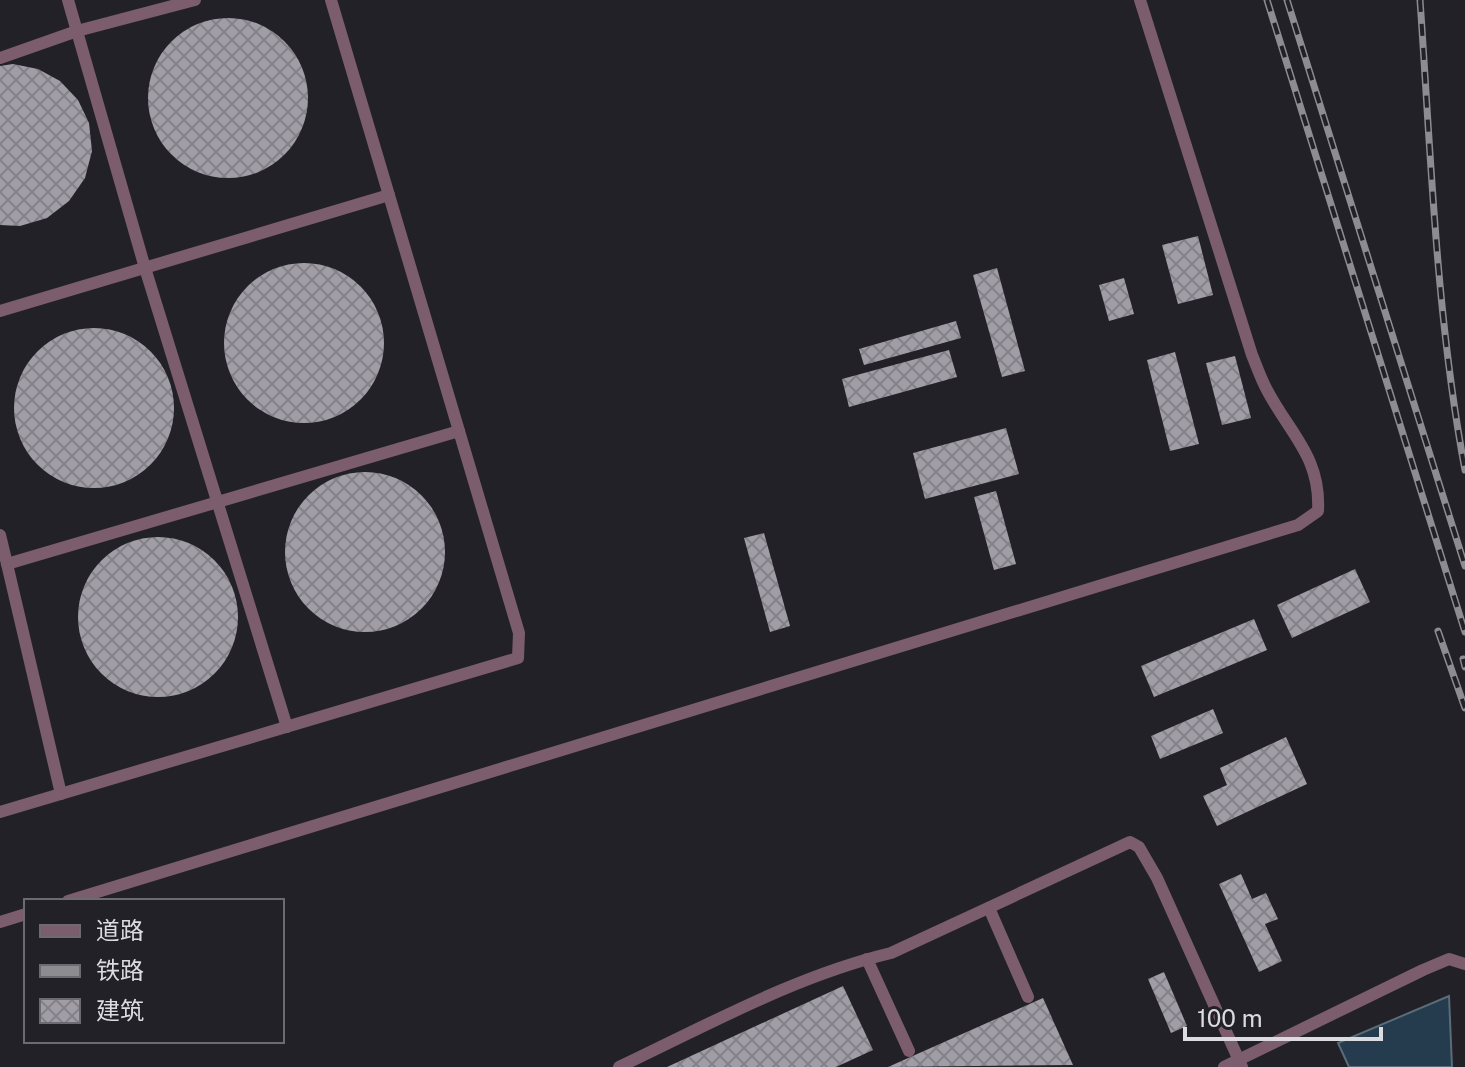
<svg xmlns="http://www.w3.org/2000/svg" width="1465" height="1067" font-family="'Public Sans','Noto Sans SC',sans-serif">
  <defs>
    <pattern id="building-cross-hatch" width="8" height="8" patternUnits="userSpaceOnUse" patternTransform="scale(2)"><rect width="8" height="8" fill="#a09da6"/><path d="M0 0l8 8M0 8l8-8" fill="none" stroke="#848288"/></pattern>
  </defs>
  <rect width="100%" height="100%" fill="#222127"/>
  <path fill="#243c4d" stroke="#5b6c79" stroke-width="2" d="M1449 996 1452 1067H1349L1338 1043Z"/>
  <g fill="url(#building-cross-hatch)">
    <circle cx="228" cy="98" r="80"/>
    <path d="M13 64 38 69 60 81 78 100 89 123 92 151 85 178 69 201 47 218 20 226 0 225V66Z"/>
    <path d="M1198 236 1213 295 1178 304 1162 245Z"/>
    <circle cx="304" cy="343" r="80"/>
    <path d="M997 268 1025 371 1002 377 973 275Z"/>
    <path d="M1124 278 1134 314 1109 321 1099 285Z"/>
    <path d="M956 321 961 338 864 365 859 349Z"/>
    <circle cx="94" cy="408" r="80"/>
    <path d="M949 350 957 377 849 407 842 379Z"/>
    <path d="M1175 352 1199 444 1170 451 1147 360Z"/>
    <path d="M1235 356 1251 418 1222 425 1206 363Z"/>
    <path d="M1006 428 1019 474 925 499 913 453Z"/>
    <circle cx="365" cy="552" r="80"/>
    <path d="M996 491 1016 564 994 570 974 497Z"/>
    <path d="M764 533 790 626 770 632 744 538Z"/>
    <circle cx="158" cy="617" r="80"/>
    <path d="M1355 569 1370 602 1292 638 1277 605Z"/>
    <path d="M1254 619 1267 650 1154 697 1141 666Z"/>
    <path d="M1213 709 1223 733 1160 759 1151 736Z"/>
    <path d="M1286 737 1307 784 1217 826 1203 796 1227 785 1220 768Z"/>
    <path d="M1241 874 1252 899 1266 893 1278 919 1265 924 1282 961 1259 972 1219 884Z"/>
    <path d="M1164 972 1187 1026 1171 1033 1148 979Z"/>
    <path d="M843 986 873 1050 836 1067H667Z"/>
    <path d="M1043 998 1073 1065 888 1067Z"/>
  </g>
  <g fill="none" stroke-linecap="round" stroke-linejoin="round">
    <g stroke="#7b5d6d" stroke-width="12">
      <path d="M68 0 145 268 287 727"/>
      <path d="M0 58 77 31 195 0"/>
      <path d="M0 311 389 195"/>
      <path d="M0 535 7 564"/>
      <path d="M61 794 7 564 459 431"/>
      <path d="M0 812 518 658 519 633 331 0"/>
      <path d="M68 901 1298 525 1318 511C1321 457 1290 434 1267 390 1261 379 1257 367 1252 355L1140 0"/>
      <path d="M989 908 1028 997"/>
      <path d="M0 922 26 914"/>
      <path d="M867 959 909 1051"/>
      <path d="M619 1067C708 1025 795 976 891 953L1130 842 1139 847 1157 878 1242 1067"/>
      <path d="M1224 1067 1423 970 1449 959 1465 964"/>
    </g>
    <g stroke="#8d8c91" stroke-width="7">
      <g id="rail">
        <path d="M1267 0 1465 632"/>
        <path d="M1287 0 1465 566"/>
        <path d="M1420 0C1431 156 1436 315 1465 470"/>
        <path d="M1438 631 1465 708"/>
        <path d="M1463 659 1465 667"/>
      </g>
    </g>
    <use href="#rail" stroke="#222127" stroke-width="4" stroke-dasharray="12" stroke-linecap="butt"/>
  </g>
  <rect x="24" y="899" width="260" height="144" fill="#222127" stroke="#6c6b71" stroke-width="2"/>
  <rect x="40" y="925" width="40" height="12" fill="#7b5d6d" stroke="#6c6b71" stroke-width="2"/>
  <text x="96" y="939" font-size="24" fill="#dcdbdf">道路</text>
  <rect x="40" y="965" width="40" height="12" fill="#8d8c91" stroke="#6c6b71" stroke-width="2"/>
  <text x="96" y="979" font-size="24" fill="#dcdbdf">铁路</text>
  <rect x="40" y="999" width="40" height="24" fill="url(#building-cross-hatch)" stroke="#6c6b71" stroke-width="2"/>
  <text x="96" y="1019" font-size="24" fill="#dcdbdf">建筑</text>
  <path d="M1185 1027v12h196v-12" fill="none" stroke="#dcdbdf" stroke-width="4"/>
  <text x="1197" y="1027" font-size="24" fill="#dcdbdf" stroke="#222127" stroke-width="6" paint-order="stroke">100 m</text>
</svg>
